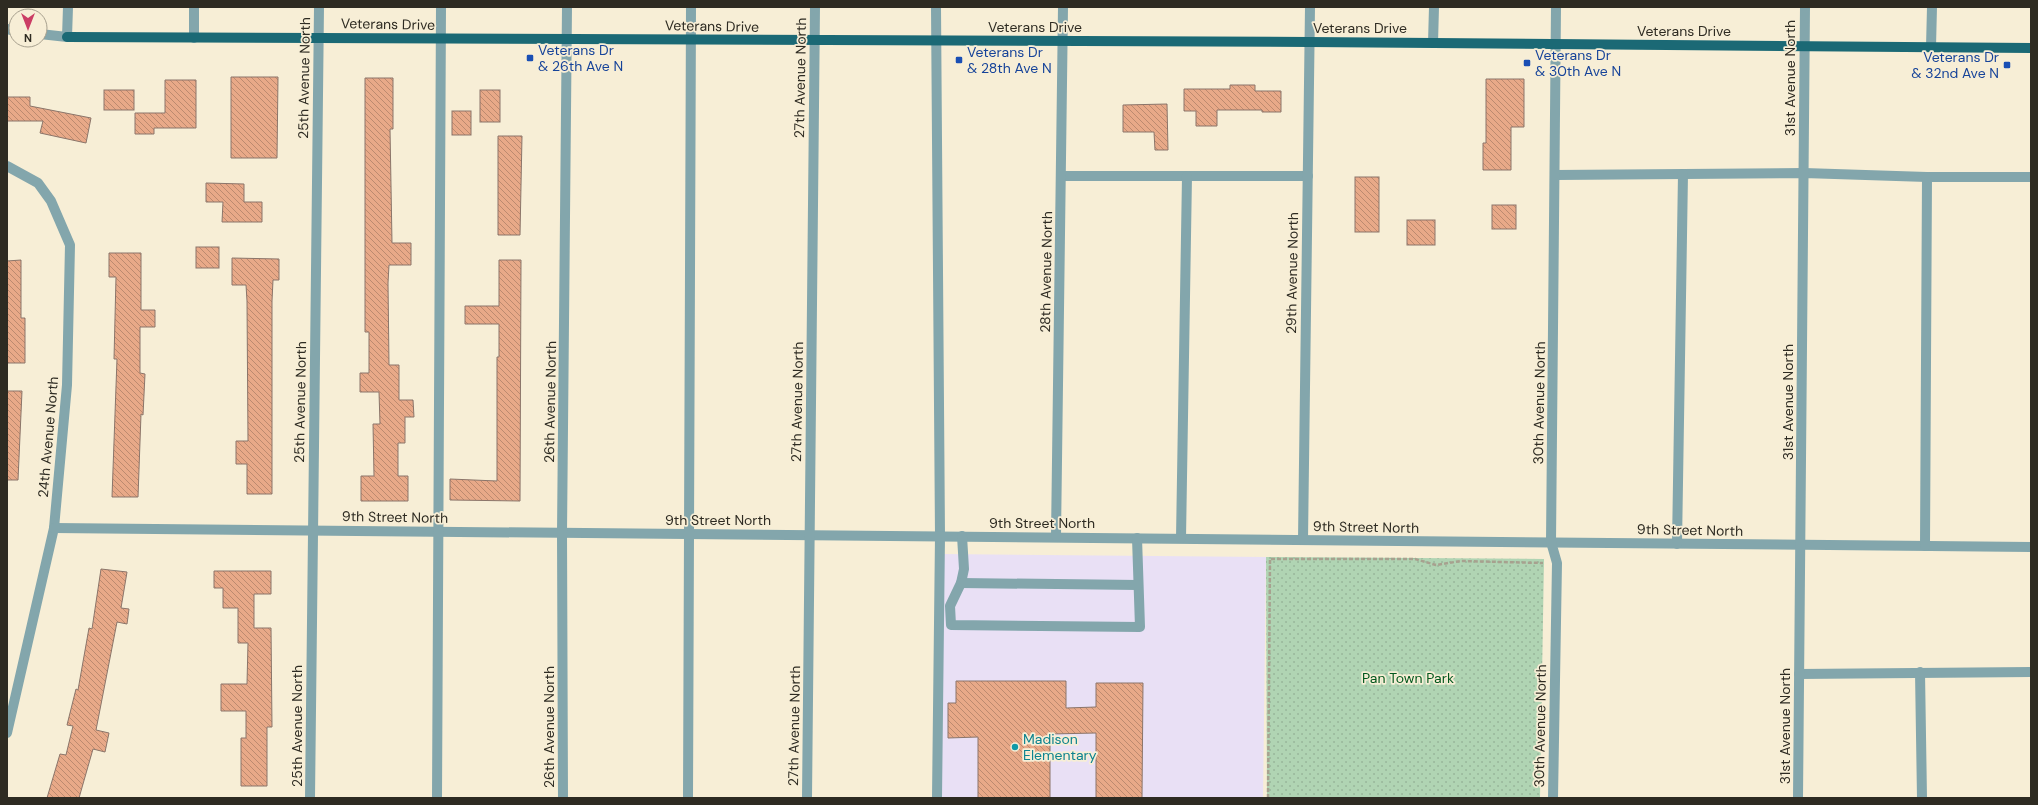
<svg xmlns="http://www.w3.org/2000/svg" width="2038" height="805" font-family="'DM Sans',sans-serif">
  <defs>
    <pattern id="grass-dots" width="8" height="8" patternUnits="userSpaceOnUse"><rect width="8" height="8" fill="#b0d4b3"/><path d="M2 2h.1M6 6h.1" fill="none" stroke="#98b69a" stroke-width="1.8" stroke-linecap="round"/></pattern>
    <pattern id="building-back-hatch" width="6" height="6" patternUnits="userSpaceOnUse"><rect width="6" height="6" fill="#e8a988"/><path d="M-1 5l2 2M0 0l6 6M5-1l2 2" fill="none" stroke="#bc8a6f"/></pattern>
  </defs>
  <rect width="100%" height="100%" fill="#f7eed6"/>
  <path fill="#e9e0f5" d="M940 554 1266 557 1263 798H938Z"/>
  <path fill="url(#grass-dots)" d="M1266 557 1544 559 1540 798H1267Z"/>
  <g fill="url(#building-back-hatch)" stroke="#8b756a">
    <path d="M231 77H278L277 158H231Z"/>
    <path d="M365 78H393V129H390L392 243H411V265H389L388 283 389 365H399V400H413L414 417H405V443H398V476H408V501H361V476H374L373 424H380L379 392H360V373H369V332H365Z"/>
    <path d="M1486 79H1524V127H1511V170H1483V143H1486Z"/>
    <path d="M165 80H196V128H154V134H135V113H165Z"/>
    <path d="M1230 85H1255V91H1281V112H1262V110H1217V126H1196V111H1184V89H1230Z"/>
    <rect x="104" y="90" width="30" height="20"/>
    <rect x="480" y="90" width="20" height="32"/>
    <path d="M7 97H30V106L91 118 86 143 40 133 43 121H7Z"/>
    <path d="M1167 104 1168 150H1155L1154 132H1123V105Z"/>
    <rect x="452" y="111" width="19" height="24"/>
    <path d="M498 136H522L520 235H498Z"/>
    <rect x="1355" y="177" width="24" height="55"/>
    <path d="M206 183 244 184V202H262V222H222L223 202H206Z"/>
    <rect x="1492" y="205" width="24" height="24"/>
    <rect x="1407" y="220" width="28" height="25"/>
    <rect x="196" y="247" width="23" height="21"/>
    <path d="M109 253H141V310H155V327H140V373L145 374 143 415 141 414 138 497H112L117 359H114L116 277H109Z"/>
    <path d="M232 258 279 259V280H273L272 301V494H247V464H236V441H248L247 301 246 285H232Z"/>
    <path d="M21 260V318H25V363H7V261Z"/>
    <path d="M499 260H521L520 501 450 500V479L497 481V357H499V324H465V306H499Z"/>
    <path d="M7 391H22L18 480H7Z"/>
    <path d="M101 569 127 572 121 608 129 609 127 624 117 622 96 730 109 733 105 752 93 749 79 798H47L60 754 66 755 73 726 67 725 76 689 78 690 89 628 92 629Z"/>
    <path d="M214 571H271V594H254V628H271L272 727H267V786H241V738H246V711H221V684H247L248 643H238V608H223V588H214Z"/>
    <path d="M956 681H1066V708L1096 707V683H1143L1142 798H1096V733L1050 734V798H978V737L948 738V703H956Z"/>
  </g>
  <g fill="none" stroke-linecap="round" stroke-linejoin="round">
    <path stroke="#a7a18f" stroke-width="2.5" stroke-dasharray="4 2" stroke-linecap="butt" d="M1268 798 1270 559H1415L1436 565 1461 561 1543 563"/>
    <g stroke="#83a6ac" stroke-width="10">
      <path d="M936 7 940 536 937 798"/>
      <path d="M7 29 16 31"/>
      <path d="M40 34 67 37 68 7"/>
      <path d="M194 38V7"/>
      <path d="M1433 43 1434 7"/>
      <path d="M1931 47 1932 7"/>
      <path d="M7 166 38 183 51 201 70 245 67 385 54 528 7 733"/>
      <path d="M1555 175 1804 173 1927 177H2031"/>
      <path d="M1061 176H1308"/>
      <path d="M54 528 2031 547"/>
      <path d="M962 536 964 569 961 583 950 606 951 625 1140 627 1137 538"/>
      <path d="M1056 536 1063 7"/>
      <path d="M1181 538 1187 176"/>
      <path d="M1303 540 1310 7"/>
      <path d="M1677 544 1683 174"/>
      <path d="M1925 546 1927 177"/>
      <path d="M961 583 1138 585"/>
      <path d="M1920 672 1922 798"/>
      <path d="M1799 674 2031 672"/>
      <path d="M310 798 319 7"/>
      <path d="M437 798 441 7"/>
      <path d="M563 798 562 533 567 7"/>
      <path d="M688 798 691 7"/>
      <path d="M807 798 815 7"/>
      <path d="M1553 798 1557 563 1551 542 1556 7"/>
      <path d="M1798 798 1805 7"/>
    </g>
    <path stroke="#1b6975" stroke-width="10" d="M67 37 1310 42 2031 48"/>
  </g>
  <g fill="#1a4fb4" stroke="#f7eed6" stroke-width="1.5">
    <rect x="526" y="54" width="8" height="8" rx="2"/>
    <rect x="955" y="56" width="8" height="8" rx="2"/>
    <rect x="1523" y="59" width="8" height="8" rx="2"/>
    <rect x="2003" y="61" width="8" height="8" rx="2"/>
  </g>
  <circle fill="#0f9aa8" stroke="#f7eed6" stroke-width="1.5" cx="1015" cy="747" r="4"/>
  <g text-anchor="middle" stroke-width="3.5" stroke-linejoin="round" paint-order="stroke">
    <g font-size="14" fill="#2e2b22" stroke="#f7eed6">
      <text transform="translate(388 24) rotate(1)" y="5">Veterans Drive</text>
      <text transform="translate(712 26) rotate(1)" y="5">Veterans Drive</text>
      <text x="1035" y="32">Veterans Drive</text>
      <text x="1360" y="33">Veterans Drive</text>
      <text x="1684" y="36">Veterans Drive</text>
      <text transform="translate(304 78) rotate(-89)" y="5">25th Avenue North</text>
      <text transform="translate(800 78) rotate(-89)" y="5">27th Avenue North</text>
      <text transform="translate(1790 78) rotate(-90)" y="5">31st Avenue North</text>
      <text transform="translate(1046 272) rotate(-89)" y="5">28th Avenue North</text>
      <text transform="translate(1292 273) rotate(-89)" y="5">29th Avenue North</text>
      <text transform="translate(300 402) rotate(-89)" y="5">25th Avenue North</text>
      <text transform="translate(550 402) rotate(-89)" y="5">26th Avenue North</text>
      <text transform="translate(797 402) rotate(-89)" y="5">27th Avenue North</text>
      <text transform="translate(1788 402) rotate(-90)" y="5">31st Avenue North</text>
      <text transform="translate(1539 403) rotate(-89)" y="5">30th Avenue North</text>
      <text transform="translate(48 437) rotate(-85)" y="5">24th Avenue North</text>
      <text transform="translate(395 517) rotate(1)" y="5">9th Street North</text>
      <text x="718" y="525">9th Street North</text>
      <text x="1042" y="528">9th Street North</text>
      <text transform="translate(1366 527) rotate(1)" y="5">9th Street North</text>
      <text transform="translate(1690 530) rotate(1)" y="5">9th Street North</text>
      <text transform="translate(297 726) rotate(-90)" y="5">25th Avenue North</text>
      <text transform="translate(794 726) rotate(-89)" y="5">27th Avenue North</text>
      <text transform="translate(1540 726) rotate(-89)" y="5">30th Avenue North</text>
      <text transform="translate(1785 726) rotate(-90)" y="5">31st Avenue North</text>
      <text transform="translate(549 727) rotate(-90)" y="5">26th Avenue North</text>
    </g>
    <g font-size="14" fill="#164399" stroke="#f7eed6" text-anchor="start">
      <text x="538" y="55">Veterans Dr<tspan x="538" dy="16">&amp; 26th Ave N</tspan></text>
      <text x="967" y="57">Veterans Dr<tspan x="967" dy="16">&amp; 28th Ave N</tspan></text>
      <text x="1535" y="60">Veterans Dr<tspan x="1535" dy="16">&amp; 30th Ave N</tspan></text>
      <text x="1999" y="62" text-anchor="end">Veterans Dr<tspan x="1999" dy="16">&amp; 32nd Ave N</tspan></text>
    </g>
    <g font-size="14" fill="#02571c" stroke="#f7eed6">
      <text x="1408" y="683">Pan Town Park</text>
    </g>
    <g font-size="14" fill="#0d838f" stroke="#f7eed6" text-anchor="start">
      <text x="1023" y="744">Madison<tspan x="1023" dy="16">Elementary</tspan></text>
    </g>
  </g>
  <rect width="2038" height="805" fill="none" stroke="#2e2b22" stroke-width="16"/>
  <g transform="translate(28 28) rotate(180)"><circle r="19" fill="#f7eed6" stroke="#a7a08e"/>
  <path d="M0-3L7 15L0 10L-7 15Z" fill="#cb3d64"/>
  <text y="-6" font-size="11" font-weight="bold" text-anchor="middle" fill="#2e2b22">N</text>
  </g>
</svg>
